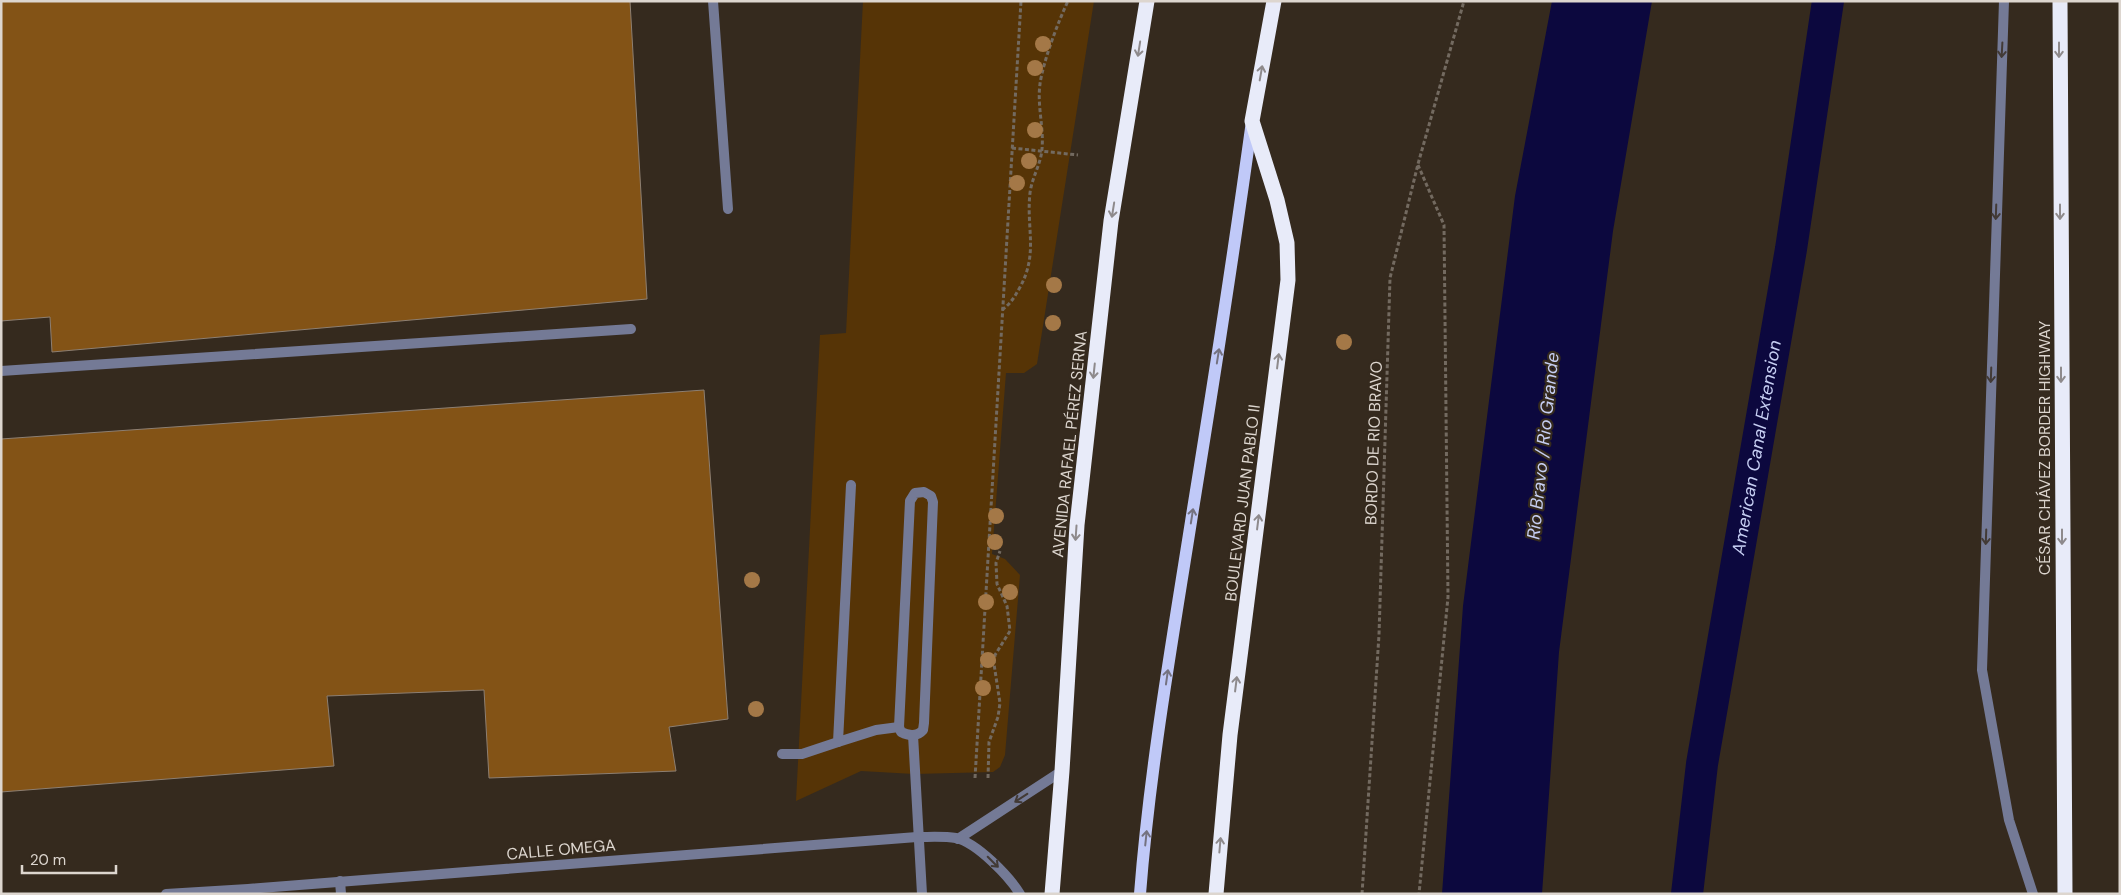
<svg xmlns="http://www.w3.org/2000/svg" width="2121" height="895" font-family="'DM Sans',sans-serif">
  <rect width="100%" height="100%" fill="#352a1e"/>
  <path fill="#563406" d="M863 1H1094L1037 364 1024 373H1006L992 554 1005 559 1020 575 1005 755 1000 767 993 772 914 774 861 771 796 801 820 335 846 333Z"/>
  <path fill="#0c083e" d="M1552 1H1652L1613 231 1559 652 1542 894H1442L1463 606 1515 196Z"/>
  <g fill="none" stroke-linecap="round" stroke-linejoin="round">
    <path stroke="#0c083e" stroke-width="32" id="s1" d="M1687 894 1702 764 1791 249 1828 1"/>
  </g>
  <g fill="#835316" stroke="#8d7f72">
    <path d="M1 1H630L647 299 52 352 50 317 1 321Z"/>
    <path d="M704 390 728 719 669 727 676 771 489 778 484 690 327 696 334 766 1 792V439Z"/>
  </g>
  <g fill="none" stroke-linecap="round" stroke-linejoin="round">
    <g stroke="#736a60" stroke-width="3" stroke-dasharray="4 2.5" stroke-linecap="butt">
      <path d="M1012 148 1078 155"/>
      <path d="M1418 165 1444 225 1448 597 1419 894"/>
      <path d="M1002 310C1010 304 1014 298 1019 289 1039 254 1026 229 1030 193 1032 177 1041 164 1042 149 1044 127 1037 106 1040 84 1043 62 1058 22 1068 1"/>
      <path d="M975 778 1021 1"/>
      <path d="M988 778 989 742 998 717 1000 703 994 664 995 655 1010 631 1007 606 997 584 996 563 1000 551"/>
      <path d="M1362 894 1379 635 1390 278 1418 164 1464 1"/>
    </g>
    <g stroke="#747a96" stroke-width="10">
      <path d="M713 1 728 209"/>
      <path d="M2004 1 1982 670 2009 820 2033 894"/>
      <path d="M1 371 631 329"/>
      <path d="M924 492 931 496 933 502 924 723 923 730C917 737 909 736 901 732L899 727 910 501 915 493Z"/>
      <path d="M913 735 922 894"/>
      <path d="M838 742 876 730 899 727"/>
      <path d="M782 754H802L838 742 851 485"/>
      <path d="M340 881 341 894"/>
    </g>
    <g stroke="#747a96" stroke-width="10">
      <path d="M958 839 1062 771"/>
      <path d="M166 894 248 889 917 837C930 837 944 836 956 838 977 843 1009 876 1020 894"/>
    </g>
    <path stroke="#c0c9f8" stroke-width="12" d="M1140 894C1150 765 1173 637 1193 509 1214 380 1234 251 1252 121"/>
    <g stroke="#e8ebf9" stroke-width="15">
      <path d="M2060 1 2065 894"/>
      <path d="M1052 894 1062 771 1077 525 1111 221 1147 1"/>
      <path d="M1216 894 1230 735 1288 280 1287 243 1277 200 1252 121 1274 1"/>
    </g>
  </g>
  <g fill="#a47847">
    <circle cx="1043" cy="44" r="8"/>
    <circle cx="1035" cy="68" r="8"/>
    <circle cx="1035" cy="130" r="8"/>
    <circle cx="1029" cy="161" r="8"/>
    <circle cx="1017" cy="183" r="8"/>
    <circle cx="1054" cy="285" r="8"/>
    <circle cx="1053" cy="323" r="8"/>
    <circle cx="1344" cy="342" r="8"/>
    <circle cx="996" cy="516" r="8"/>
    <circle cx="995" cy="542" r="8"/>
    <circle cx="752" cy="580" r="8"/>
    <circle cx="1010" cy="592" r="8"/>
    <circle cx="986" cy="602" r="8"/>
    <circle cx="988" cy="660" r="8"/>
    <circle cx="983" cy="688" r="8"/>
    <circle cx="756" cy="709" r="8"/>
  </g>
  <defs><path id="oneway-shaft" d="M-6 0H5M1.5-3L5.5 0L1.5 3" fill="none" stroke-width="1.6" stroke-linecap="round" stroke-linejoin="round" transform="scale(1.25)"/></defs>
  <g stroke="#8e8a8c">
    <use href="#oneway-shaft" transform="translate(1139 49) rotate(99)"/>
    <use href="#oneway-shaft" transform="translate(2059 50) rotate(90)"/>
    <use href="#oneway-shaft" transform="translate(1261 73) rotate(-80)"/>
    <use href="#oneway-shaft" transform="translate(1113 210) rotate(99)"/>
    <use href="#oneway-shaft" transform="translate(2060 212) rotate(90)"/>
    <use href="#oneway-shaft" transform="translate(1278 361) rotate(-83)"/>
    <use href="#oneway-shaft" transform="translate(1094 371) rotate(96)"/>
    <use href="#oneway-shaft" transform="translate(2061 375) rotate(90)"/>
    <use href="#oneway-shaft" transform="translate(1258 522) rotate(-83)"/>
    <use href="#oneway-shaft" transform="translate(1076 533) rotate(94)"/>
    <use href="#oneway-shaft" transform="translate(2062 537) rotate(90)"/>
    <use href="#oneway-shaft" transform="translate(1236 684) rotate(-83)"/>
    <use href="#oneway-shaft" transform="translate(1220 845) rotate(-85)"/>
  </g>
  <g stroke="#423a36">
    <use href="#oneway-shaft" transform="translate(2002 50) rotate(93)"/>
    <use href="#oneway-shaft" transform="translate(1996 212) rotate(92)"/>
    <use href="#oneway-shaft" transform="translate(1991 375) rotate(92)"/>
    <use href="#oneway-shaft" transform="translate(1986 537) rotate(92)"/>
    <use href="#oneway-shaft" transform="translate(1021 798) rotate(147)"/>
    <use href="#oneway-shaft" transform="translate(993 862) rotate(45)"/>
  </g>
  <g stroke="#747280">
    <use href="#oneway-shaft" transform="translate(1218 356) rotate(-81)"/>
    <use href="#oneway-shaft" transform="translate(1192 516) rotate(-81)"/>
    <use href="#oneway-shaft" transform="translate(1167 677) rotate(-82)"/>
    <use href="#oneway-shaft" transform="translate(1146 838) rotate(-84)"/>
  </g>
  <g text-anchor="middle" stroke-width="4.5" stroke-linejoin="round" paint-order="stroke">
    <g font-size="16" fill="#ddd6cf" stroke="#352a1e">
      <text transform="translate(1373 443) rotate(-88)" y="6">BORDO DE RIO BRAVO</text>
      <text transform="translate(1069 444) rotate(-84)" y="6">AVENIDA RAFAEL PÉREZ SERNA</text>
      <text transform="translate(2044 448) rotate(-90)" y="6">CÉSAR CHÁVEZ BORDER HIGHWAY</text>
      <text transform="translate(1242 503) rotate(-83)" y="6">BOULEVARD JUAN PABLO II</text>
      <text transform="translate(561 849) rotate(-5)" y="6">CALLE OMEGA</text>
    </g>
    <g font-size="18" font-style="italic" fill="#c6cef2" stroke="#352a1e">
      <text transform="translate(1543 446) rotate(-84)" y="6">Río Bravo / Rio Grande</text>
      <text dy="6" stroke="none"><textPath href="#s1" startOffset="452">American Canal Extension</textPath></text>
    </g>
  </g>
  <rect width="2121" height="895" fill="none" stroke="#ddd6cf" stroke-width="5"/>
  <path d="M22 865v8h94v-8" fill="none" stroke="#ddd6cf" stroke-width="2.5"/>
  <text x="30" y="865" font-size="15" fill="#ddd6cf" stroke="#352a1e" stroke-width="4" paint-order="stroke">20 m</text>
</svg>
